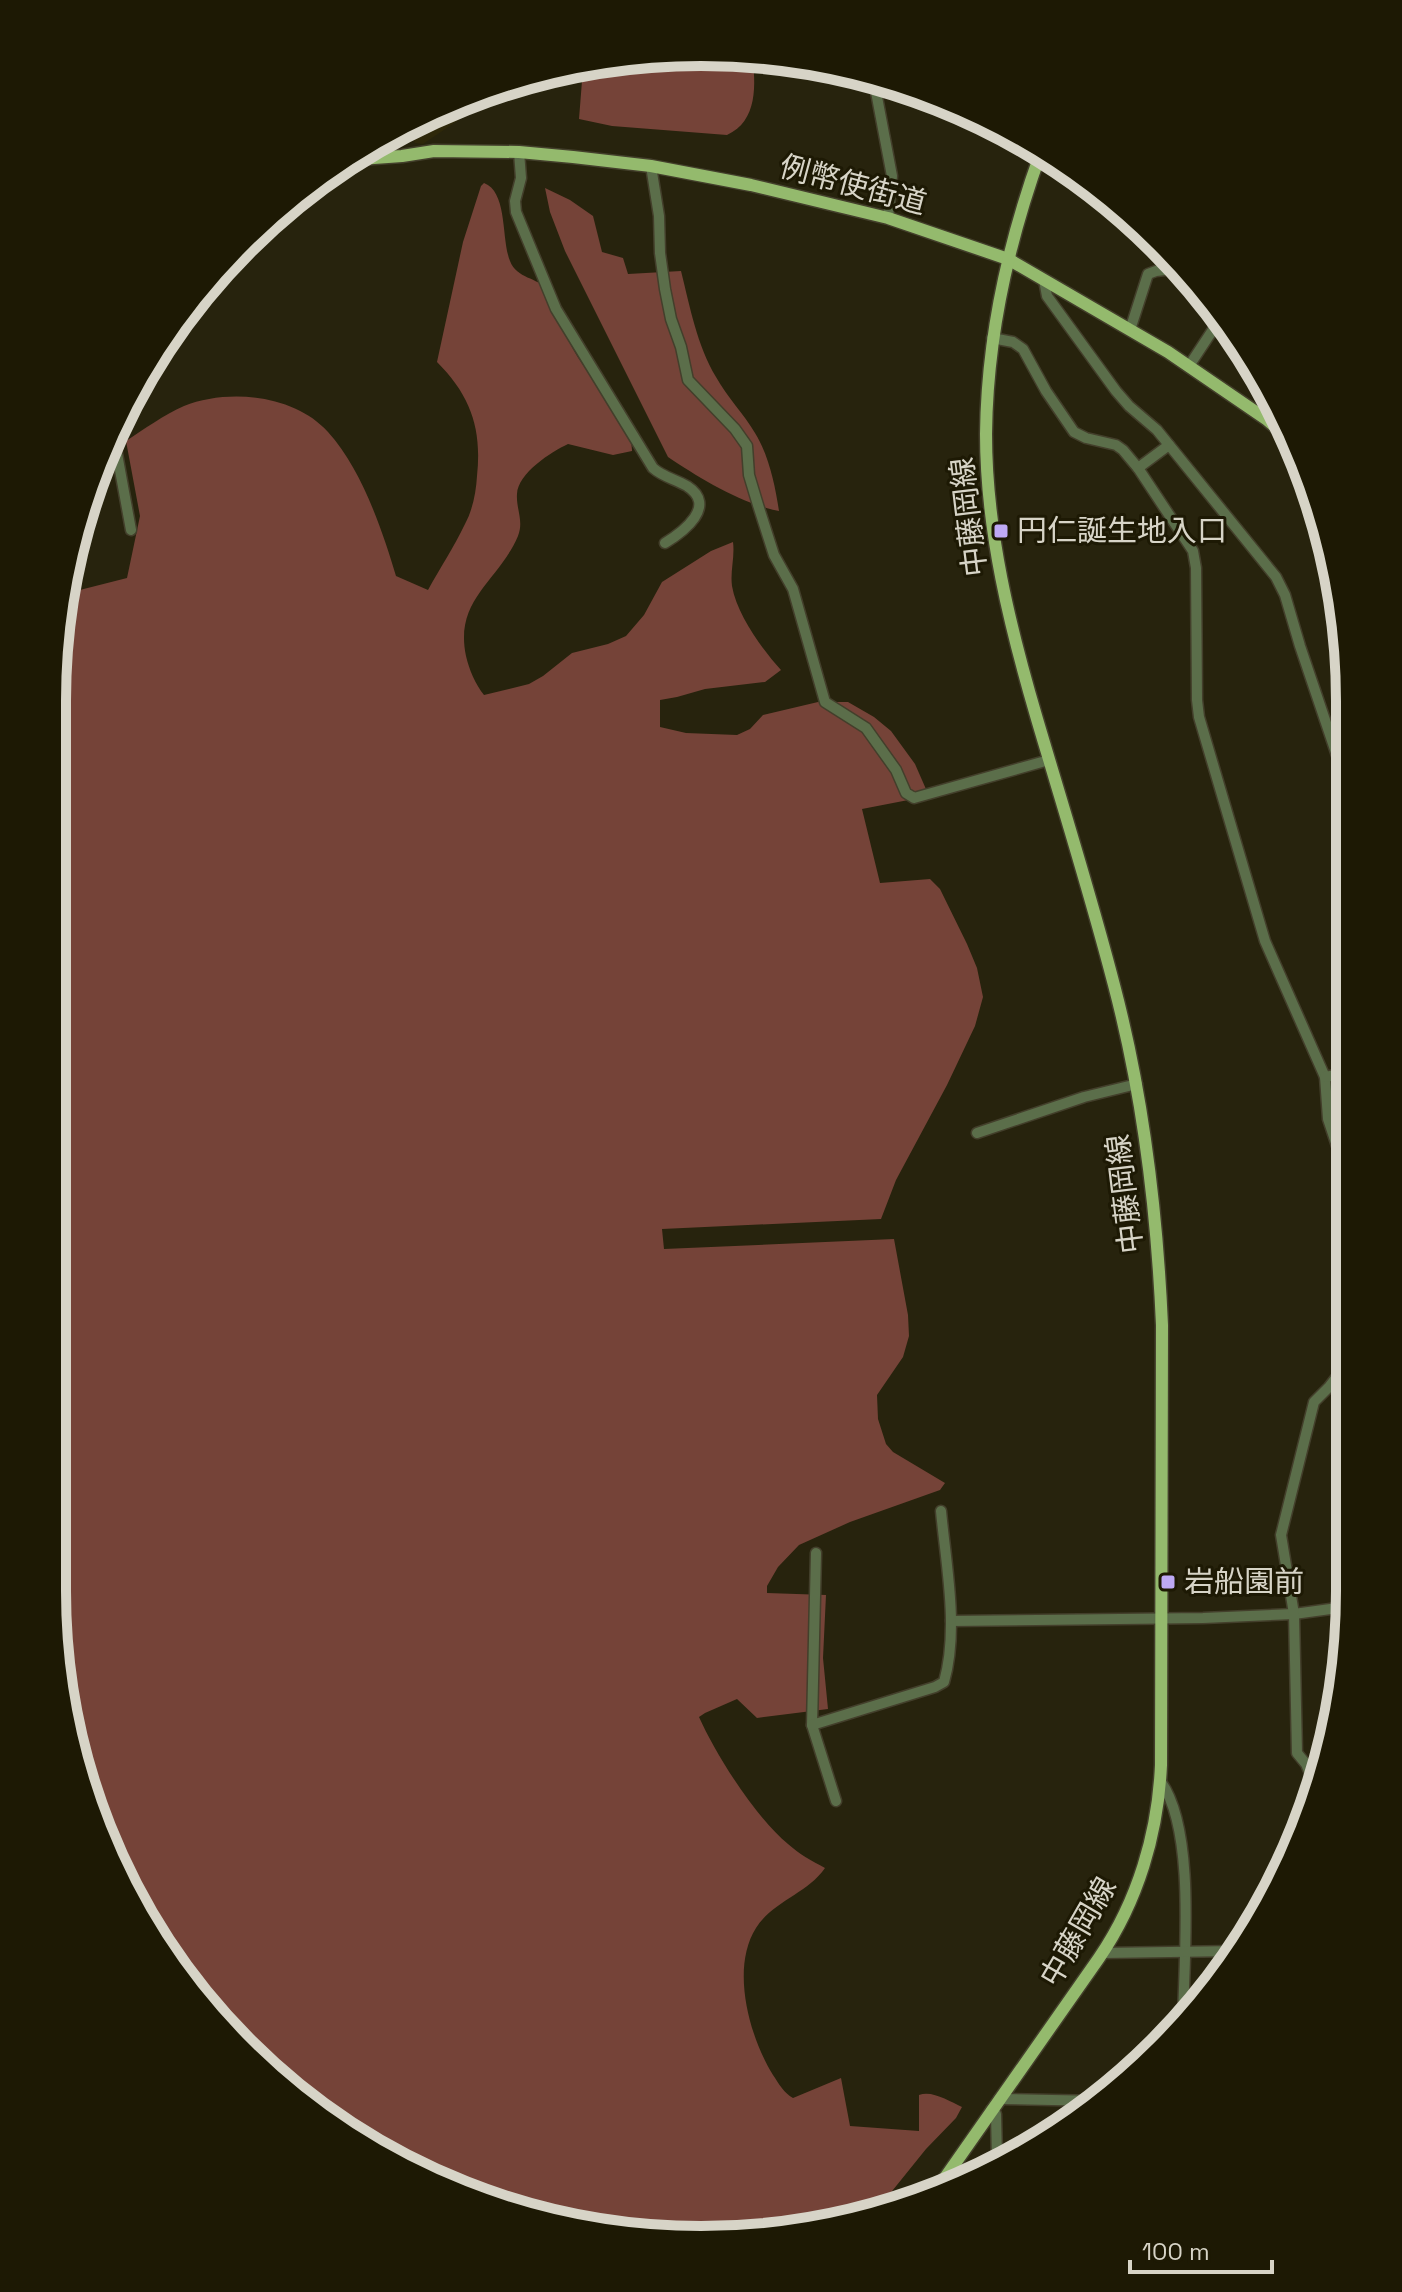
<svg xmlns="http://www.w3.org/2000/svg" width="1402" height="2292" font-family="'Space Grotesk','Noto Sans JP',sans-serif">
  <rect width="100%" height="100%" fill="#27230d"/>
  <path fill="#2e280a" d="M463 100 469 113 423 144 415 143 406 126Z"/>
  <g fill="#754338">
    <path d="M743 53 752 55C756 84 758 121 727 135L612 126 579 119 582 81H544L545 74 616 58Z"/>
    <path d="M484 183C508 192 501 239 510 261 517 279 537 277 548 290 561 305 561 323 569 341 574 352 581 362 588 372 601 393 633 427 632 451L613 455 568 444C551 452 518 473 517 494 516 509 524 521 518 536 499 581 454 599 466 656 469 669 475 684 484 695L529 684 543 676 572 653 608 644 626 636 644 615 662 582 711 551 733 542C735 557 730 571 732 586 737 615 762 649 781 670L765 682 705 689 677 697 660 700V727L686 733 737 735 750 729 763 715 818 702H848L874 717 891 731 915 764 929 796 862 809 880 883 930 879 940 889 967 944 977 968 983 997 975 1026 947 1085 896 1180 881 1219 662 1229 664 1249 894 1239 908 1315 909 1336 903 1357 877 1395 878 1419 886 1444 893 1452 945 1483 940 1490 850 1522 799 1545 778 1567 767 1586V1593L826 1595 823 1658 828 1709 757 1718 737 1699 705 1713 699 1717C716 1755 756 1818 788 1844 799 1854 812 1861 825 1868 807 1894 773 1901 756 1928 730 1969 750 2038 773 2075 779 2084 784 2093 793 2098L841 2078 850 2126 919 2131V2095C932 2090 949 2101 962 2107L956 2118 926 2149 876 2211 701 2240 493 2206 340 2130 186 1986 86 1799 52 1591 57 617 64 594 127 578 140 516 126 441C144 429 164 415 184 406 229 388 295 395 328 432 361 468 382 529 396 576L428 590C440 568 454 547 465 524 473 509 476 492 477 476 482 429 471 396 437 362L463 242 481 186Z"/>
    <path d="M545 188 570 200 593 216 602 252 623 258 628 274 681 271C690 307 697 345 716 377 727 397 744 414 755 433 769 456 775 485 779 511 742 504 699 478 668 457L565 251 550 212Z"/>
  </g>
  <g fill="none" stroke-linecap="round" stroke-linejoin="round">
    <g stroke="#433f2b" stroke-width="13">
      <g id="minor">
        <path d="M873 76 892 176 888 218"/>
        <path d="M1027 143 1029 152 1071 171"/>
        <path d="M519 152 521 178 515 201 516 212 556 309 653 468C663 477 675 479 687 486 718 506 683 532 665 543"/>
        <path d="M651 166 659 216 660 253 665 289 671 319 681 347 688 380 735 429 747 446 749 475 758 505 774 555 793 589 825 702 866 728 896 770 906 793 914 798 1049 760"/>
        <path d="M1044 280 1047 296 1116 391 1129 406 1157 430 1276 577 1285 595 1300 646 1348 788"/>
        <path d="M1130 330 1148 274 1156 271 1183 268"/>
        <path d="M992 338 1013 342 1023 349 1046 391 1074 432 1086 438 1116 445 1123 450 1138 468 1193 551 1196 568 1197 700 1199 717 1265 941 1325 1077 1328 1119 1347 1176"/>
        <path d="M1189 366 1218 322 1219 315"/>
        <path d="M113 432 131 530"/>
        <path d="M1138 468 1169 445"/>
        <path d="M1325 1077 1347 1073"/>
        <path d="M977 1133 1084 1097 1137 1084"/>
        <path d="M816 1553 812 1725 836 1801"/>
        <path d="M951 1621 1203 1618 1294 1614 1345 1607"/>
        <path d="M812 1725 935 1687 944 1682C959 1629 946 1565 941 1511"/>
        <path d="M1161 1782C1196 1831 1184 1958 1183 2019"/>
        <path d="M1315 1785 1306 1764 1297 1753 1294 1614 1281 1535 1314 1402 1329 1387 1346 1365"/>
        <path d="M1103 1953 1236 1951"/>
        <path d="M999 2099 1101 2101"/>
        <path d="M991 2110 996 2114 997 2159"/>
      </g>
    </g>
    <g stroke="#433f2b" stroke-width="15">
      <g id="major">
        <path d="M346 160 402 156 434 151 519 152 573 157 651 166 751 185 888 218 1008 259 1168 352 1266 419 1292 441"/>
        <path d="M935 2192 1099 1958C1138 1901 1158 1833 1161 1765L1162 1325C1157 1211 1143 1095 1114 985 1091 896 1063 807 1037 719 1010 627 986 531 986 434 987 337 1008 243 1041 152"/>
      </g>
    </g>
    <use href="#minor" stroke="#5b6e4a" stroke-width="10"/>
    <use href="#major" stroke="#94ba6d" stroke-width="12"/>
  </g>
  <g fill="#bea9f4" stroke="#1d1904" stroke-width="3">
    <rect x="993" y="523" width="16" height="16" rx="4"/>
    <rect x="1160" y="1574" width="16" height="16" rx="4"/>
  </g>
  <g text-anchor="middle" stroke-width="6" stroke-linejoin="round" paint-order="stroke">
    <g font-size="30" fill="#d7d4c7" stroke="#1d1904">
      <text transform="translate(853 185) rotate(15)" y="10">例幣使街道</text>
      <text transform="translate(969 517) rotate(-97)" y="10">中藤岡線</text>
      <text transform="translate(1125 1194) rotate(-97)" y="10">中藤岡線</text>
      <text transform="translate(1078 1932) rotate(-60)" y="10">中藤岡線</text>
    </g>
    <g font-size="30" fill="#d7d4c7" stroke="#1d1904" text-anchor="start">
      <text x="1017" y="541">円仁誕生地入口</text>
      <text x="1184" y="1592">岩船園前</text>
    </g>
  </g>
  <path d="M0 0H1402V2292H0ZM701 66H701A635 635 0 0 1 1336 701V1591A635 635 0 0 1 701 2226H701A635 635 0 0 1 66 1591V701A635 635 0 0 1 701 66Z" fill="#1d1904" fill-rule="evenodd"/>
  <path fill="none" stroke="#d7d4c7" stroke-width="10" d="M701 66H701A635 635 0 0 1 1336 701V1591A635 635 0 0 1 701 2226H701A635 635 0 0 1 66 1591V701A635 635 0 0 1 701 66Z"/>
  <path d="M1130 2260v12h142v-12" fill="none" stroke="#d7d4c7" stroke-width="4"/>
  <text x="1142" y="2260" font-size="24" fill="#d7d4c7" stroke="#1d1904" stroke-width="6" paint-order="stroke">100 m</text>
</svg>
